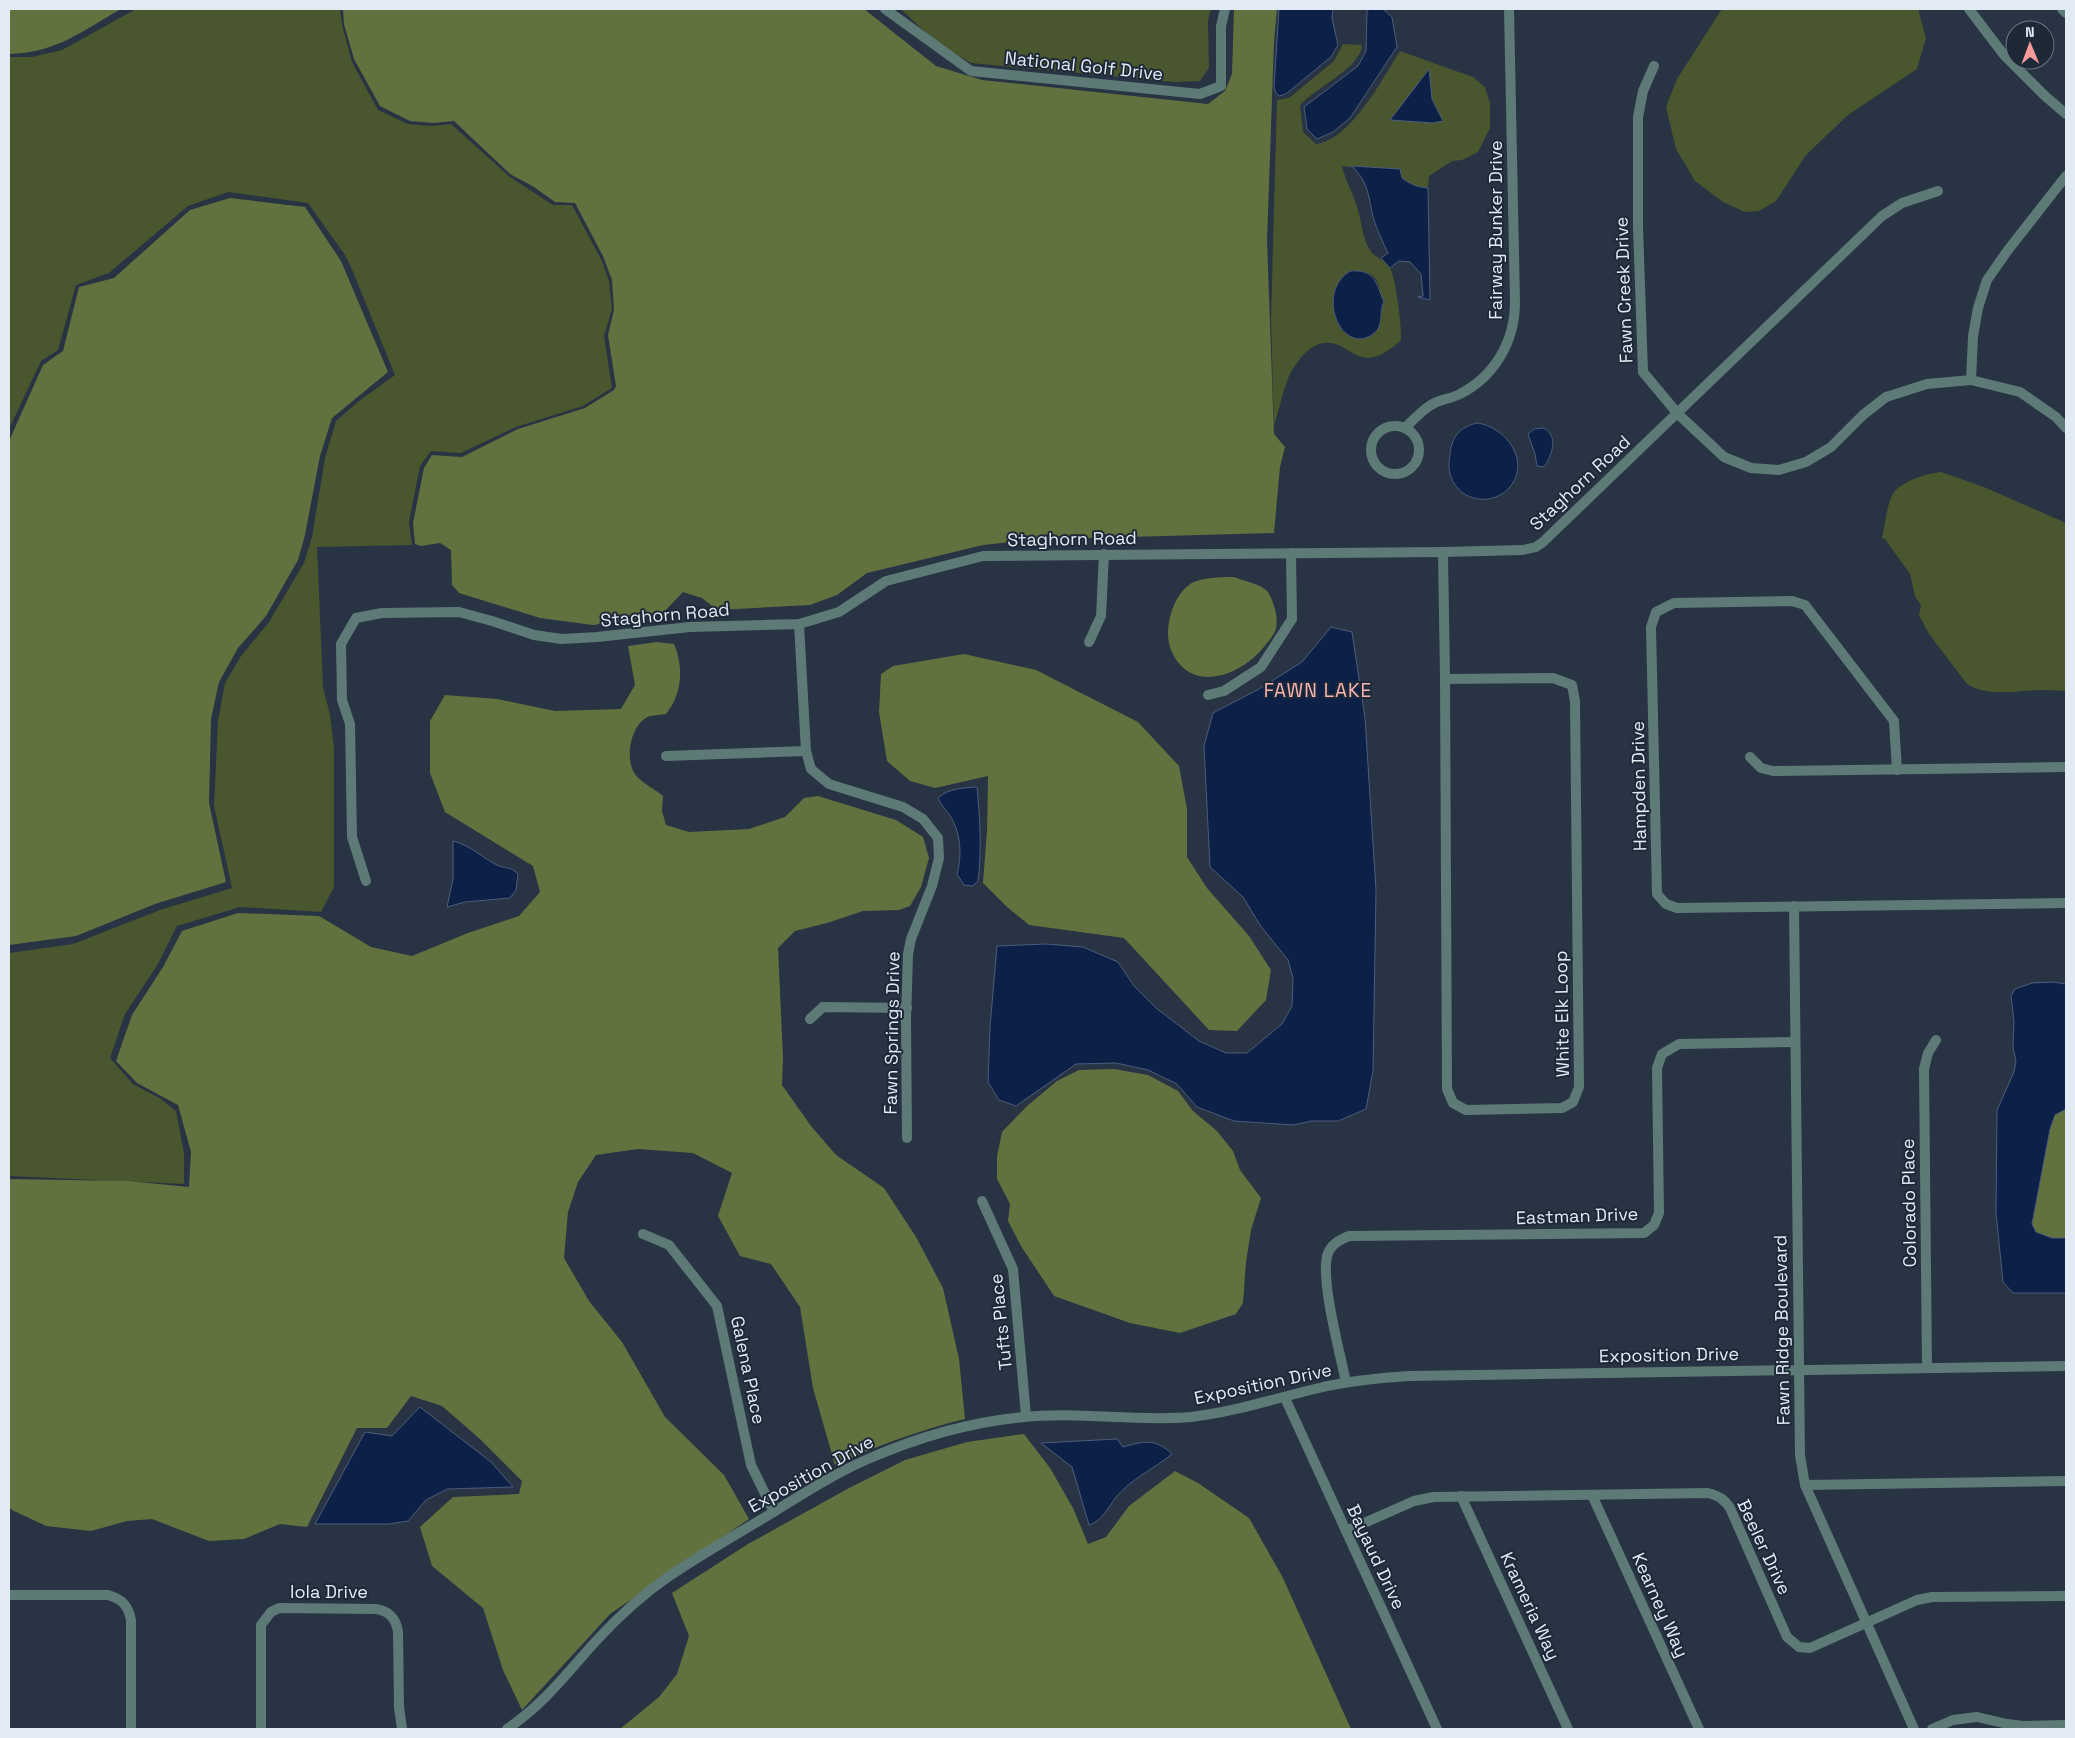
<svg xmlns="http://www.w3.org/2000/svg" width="2075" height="1738" font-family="'Space Grotesk',sans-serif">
  <rect width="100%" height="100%" fill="#283343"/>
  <g fill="#49562e" fill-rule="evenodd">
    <path d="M136 9H340L342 25 352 62 378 110 408 124 432 126 451 124 510 177 553 205H572L602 261 609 281 612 309 604 336 612 388 583 406 516 427 461 453 431 451 420 466 409 522 412 545 317 547 323 687 330 715 334 748V887L321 912 240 907 177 926 158 964 125 1014 110 1058 133 1084 161 1099 176 1111 184 1153V1184L9 1176V953L73 944 160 910 232 888 214 806 218 721 225 683 241 656 269 622 304 563 312 537 325 458 336 421 359 401 395 375 351 267 345 255 308 203 228 192 188 206 109 273 76 285 58 350 41 361 9 429V57H32L62 50Z"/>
    <path d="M901 9H1211L1208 20 1209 68 1200 81 1174 82 971 63 934 41Z"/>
    <path d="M1722 9H1918L1926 38 1917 69 1848 115 1806 155 1776 201 1759 211 1745 212 1723 202 1695 181 1676 149 1666 107 1677 79Z"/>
    <path d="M1343 44 1362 45C1361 68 1315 88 1300 105L1303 132 1316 144C1351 140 1382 79 1400 51L1473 77 1485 87 1490 103V128L1478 152 1462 160 1452 161 1429 176 1428 188 1415 187 1402 178V174L1342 166C1346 183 1354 194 1358 210 1362 223 1362 238 1370 250 1374 257 1385 260 1390 268 1396 279 1402 327 1401 340 1392 348 1380 358 1368 358 1358 357 1351 352 1344 348 1319 333 1302 353 1290 374 1284 386 1279 411 1274 425L1271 319 1277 100 1289 98 1334 61ZM1432 90V99L1443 121 1391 120ZM1350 271C1358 271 1367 271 1373 276 1384 286 1385 323 1375 333 1372 336 1367 337 1364 339L1342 331 1336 320Z"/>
    <path d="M1941 472 1984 487 2066 523V691C2057 690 2047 690 2038 690 2016 691 1987 697 1967 684L1929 634 1919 615 1921 605 1915 596 1910 574 1885 539 1882 538C1885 526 1887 502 1894 492 1903 481 1928 473 1941 472Z"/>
  </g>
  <g fill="#62723f">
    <path d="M9 9H121C82 31 56 53 9 54Z"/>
    <path d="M343 9H864L936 66 982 80 1208 104 1225 91 1232 74 1234 9H1277L1274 41 1267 241 1274 434 1285 447 1280 467 1274 533 1092 538 1058 537 983 545 867 573 837 595 810 605 717 610 702 598 683 592 661 615 593 625 540 618 459 593 452 585 451 550 440 543 421 546 415 544 413 523 424 468 432 455 462 457 518 429 585 408 614 390 616 386 608 335 614 310 612 280 603 256 575 203 555 202 534 187 510 174 454 121 433 123 410 121 380 106 354 59 344 24Z"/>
    <path d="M230 198 305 207 341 261 388 372 332 418 320 456 305 535 298 560 266 616 238 648 219 682 211 719 209 803 226 882 155 904 76 936 9 945V441L43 365 63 351 79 287 114 278 190 210Z"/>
    <path d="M1234 577C1244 581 1261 584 1268 592 1270 595 1272 600 1273 603 1276 611 1278 620 1276 629 1274 635 1268 642 1263 648 1240 676 1190 695 1171 650 1163 631 1172 597 1189 585 1199 577 1222 577 1234 577Z"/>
    <path d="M657 642 674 644C684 667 682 695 666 714 661 715 655 715 650 716 631 722 624 759 635 774 639 781 656 790 663 796L662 811 666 825 689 832 749 829 785 817 804 798 818 796 896 820 923 837 929 858 921 887 910 906 899 910 863 911 827 923 795 931 778 948 783 1057 782 1085 811 1126 836 1155 884 1188 916 1237 943 1288 959 1359 965 1419C919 1430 877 1446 835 1465L813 1388 800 1307 771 1264 740 1256 718 1216 732 1173 693 1153 638 1149 596 1155 578 1182 568 1212 564 1258 589 1301 622 1342 665 1417 724 1475 749 1519 610 1614 522 1710 503 1670 483 1608 432 1566 420 1527 453 1497 519 1494 522 1481 480 1439 442 1406 411 1396 387 1428H357L307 1527 280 1524 244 1539 209 1541 152 1519 127 1521 91 1531 46 1526 12 1510 9 1507V1179L128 1181 189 1187 191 1152 178 1105 137 1083 116 1061 132 1015 163 967 182 931 238 913 319 916 371 947 412 956 468 933 519 916 540 892 533 866 445 812 430 773V721L445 695 497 699 555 711 621 709 635 685 628 646Z"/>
    <path d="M964 654 1036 670 1138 722 1179 766 1187 809V857L1207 888 1249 936 1271 970 1266 1000 1237 1031 1209 1030 1124 938 1029 925 1006 906 983 883 987 831 988 776 935 788 910 781 887 761 879 712 881 674 893 666Z"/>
    <path d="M1114 1069 1148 1075 1178 1091 1193 1111 1217 1131 1233 1151 1240 1170 1261 1198 1251 1230 1246 1262 1243 1303 1236 1314 1180 1333 1130 1323 1054 1296 1021 1246 1008 1221 1010 1204 997 1179V1156L1002 1132 1027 1106 1057 1081 1079 1070Z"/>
    <path d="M2066 1109V1238H2052L2035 1232 2032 1224 2050 1129 2055 1115Z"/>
    <path d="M1024 1434 1050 1468 1073 1508 1088 1544 1106 1537 1129 1506 1175 1471 1198 1483 1249 1518 1282 1576 1351 1729H620L659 1697 677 1674 689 1636 672 1593 748 1544 849 1488 905 1460 967 1442Z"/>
  </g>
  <g fill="#0d2148" stroke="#4d5d7c">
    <path d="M1279 9H1333L1332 18 1338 45 1331 57 1286 94 1279 96 1276 93 1274 87Z"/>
    <path d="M1370 9H1383L1392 17 1397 47 1350 118 1333 132 1317 139 1307 129 1304 107 1358 66 1366 51 1367 11Z"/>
    <path d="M1429 69 1432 99 1443 121 1433 123 1390 120Z"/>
    <path d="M1352 166 1400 169 1402 178C1410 184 1417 187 1428 188L1430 300 1418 297 1423 296 1421 274 1410 262 1399 261 1390 268 1381 258 1388 253C1385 247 1376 227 1374 220 1368 198 1370 184 1352 166Z"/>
    <path d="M1350 271C1375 269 1376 283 1384 302 1378 311 1385 326 1373 334 1342 357 1314 293 1350 271Z"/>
    <path d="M1477 423C1506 427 1531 461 1510 487 1493 507 1460 502 1451 477 1448 469 1449 462 1450 454 1452 436 1460 427 1477 423Z"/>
    <path d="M1544 428C1559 437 1552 455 1544 467L1537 466 1535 454 1528 434 1534 429Z"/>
    <path d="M1331 627 1352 632 1365 718 1376 890 1373 1071 1366 1109 1338 1121H1311L1293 1125 1234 1121 1197 1107 1177 1084 1148 1070 1116 1063 1076 1064 1016 1106 999 1100 988 1082 990 1027 997 946 1046 944 1083 947 1118 962 1134 986 1156 1008 1199 1041 1226 1053H1247L1282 1024 1292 1006 1293 978 1288 960 1260 925 1243 897 1210 867 1204 746 1213 713 1259 689 1302 662Z"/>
    <path d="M977 787C980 819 982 850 978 881L973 886 964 885 957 874C962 855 961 835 951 817 947 811 941 805 938 798 949 788 963 788 977 787Z"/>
    <path d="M453 841C470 845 481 857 497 865 506 869 510 866 518 874L516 890 510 898 465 902 447 907 453 879Z"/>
    <path d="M2053 982 2066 984V1109L2055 1115 2050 1129 2032 1224 2036 1232 2052 1238H2066V1293H2013L2003 1282 1996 1213 1997 1110 2014 1072 2016 1061 2013 1048 2014 1021 2011 996 2015 989 2032 983Z"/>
    <path d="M420 1407 491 1462 513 1487 447 1489 426 1500 408 1521 389 1524H315L365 1432 392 1436Z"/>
    <path d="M1117 1439 1123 1447C1144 1441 1155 1438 1172 1454 1155 1468 1130 1480 1116 1497 1108 1508 1102 1521 1089 1525L1072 1467 1041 1443Z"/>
  </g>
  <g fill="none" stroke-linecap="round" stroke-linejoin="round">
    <g stroke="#5d7a77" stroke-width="10">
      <path d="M885 9 971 71 1200 94 1221 86V26L1225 9"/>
      <path d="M1969 9 2004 55 2044 95 2066 114"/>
      <path d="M2062 9 2066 13"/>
      <path d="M1654 66 1643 91 1638 117V227L1643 372 1678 414 1724 457 1751 468 1779 470 1806 462 1831 447 1863 415 1886 397 1927 384 1971 380 2020 392 2056 417 2066 428"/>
      <path d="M1971 380 1973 336 1978 308 1987 280 2008 250 2066 176"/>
      <circle cx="1395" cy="450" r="24"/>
      <path d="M1405 428C1413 420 1421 411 1431 405 1440 399 1451 399 1460 394 1495 376 1515 341 1515 302L1509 9"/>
      <path d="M1443 552 1445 679"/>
      <path d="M799 624 806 751 811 769 829 784 903 807 923 819 938 838 939 858 932 886 911 939 908 954 906 1020 907 1138"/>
      <path d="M1089 642 1101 616 1104 554"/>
      <path d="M1553 678 1572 685 1575 701 1579 1087 1573 1102 1562 1108 1466 1110 1453 1103 1447 1089 1445 679Z"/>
      <path d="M1208 695 1224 691 1261 667 1292 619 1291 553"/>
      <path d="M666 756 806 751"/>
      <path d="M1750 757 1761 768 1773 771 2066 767"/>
      <path d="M1897 770 1894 721 1805 605 1792 601 1674 603 1656 612 1651 627 1657 894 1666 904 1677 908 2066 903"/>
      <path d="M366 881 352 837 350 724 342 700 341 644 356 618 382 613 459 612 492 621 534 635 562 639 597 637 690 627 799 624 839 612 886 581 983 556 1443 552 1523 550 1536 547 1543 542 1882 216 1902 203 1938 191"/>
      <path d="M1794 906 1800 1455 1805 1485 1914 1729"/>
      <path d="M810 1019 823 1007 907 1008"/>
      <path d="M982 1201 1013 1269 1026 1416"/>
      <path d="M643 1234 669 1245 717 1306 751 1465 774 1512"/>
      <path d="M1927 1368 1924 1069 1928 1053 1936 1040"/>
      <path d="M1346 1382C1340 1353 1321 1283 1327 1256 1330 1245 1339 1240 1349 1236L1644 1233 1654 1225 1659 1213 1657 1068 1662 1054 1679 1044 1795 1042"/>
      <path d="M1285 1398 1437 1729"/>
      <path d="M1805 1485 2066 1481"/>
      <path d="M1592 1495 1699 1729"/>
      <path d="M1461 1496 1568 1729"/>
      <path d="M1346 1531 1414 1501 1434 1497 1708 1493C1719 1496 1724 1499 1730 1508L1787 1637 1799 1647 1810 1648 1917 1600 1932 1597 2066 1596"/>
      <path d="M9 1595H108C122 1599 128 1605 131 1620V1729"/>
      <path d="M261 1729V1625L271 1612 279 1608 376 1609C390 1611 396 1619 398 1632L399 1707 402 1729"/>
      <path d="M507 1729C544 1704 567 1673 596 1641 618 1617 642 1595 668 1577 700 1555 734 1536 767 1516 800 1496 833 1474 868 1459 918 1437 970 1422 1024 1417 1079 1411 1135 1422 1191 1417 1235 1412 1276 1398 1319 1388 1348 1381 1378 1378 1409 1376L2066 1366"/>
      <path d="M1932 1729 1953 1720 1977 1717 2007 1724 2023 1726 2066 1725"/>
    </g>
  </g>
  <g text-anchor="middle" stroke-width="4" stroke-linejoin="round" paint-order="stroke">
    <g font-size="18" fill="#e2eaf4" stroke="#1e2938">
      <text transform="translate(1084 66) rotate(6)" y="6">National Golf Drive</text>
      <text transform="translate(1496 230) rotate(-90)" y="6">Fairway Bunker Drive</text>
      <text transform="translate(1624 290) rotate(-92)" y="6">Fawn Creek Drive</text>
      <text transform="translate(1580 483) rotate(-43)" y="6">Staghorn Road</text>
      <text transform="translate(1072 539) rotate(-1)" y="6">Staghorn Road</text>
      <text transform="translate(665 615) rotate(-5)" y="6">Staghorn Road</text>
      <text transform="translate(1639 786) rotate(-91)" y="6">Hampden Drive</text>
      <text transform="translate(1562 1014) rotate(-91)" y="6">White Elk Loop</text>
      <text transform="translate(892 1033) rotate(-89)" y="6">Fawn Springs Drive</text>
      <text transform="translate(1909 1203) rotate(-91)" y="6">Colorado Place</text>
      <text transform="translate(1577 1216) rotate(-2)" y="6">Eastman Drive</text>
      <text transform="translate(1001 1322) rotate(-96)" y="6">Tufts Place</text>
      <text transform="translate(1782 1330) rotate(-91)" y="6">Fawn Ridge Boulevard</text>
      <text transform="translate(1669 1355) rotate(-1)" y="6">Exposition Drive</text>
      <text transform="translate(748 1370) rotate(78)" y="6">Galena Place</text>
      <text transform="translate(1263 1384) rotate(-12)" y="6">Exposition Drive</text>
      <text transform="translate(811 1474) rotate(-29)" y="6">Exposition Drive</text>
      <text transform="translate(1764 1547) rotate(65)" y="6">Beeler Drive</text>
      <text transform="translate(1376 1557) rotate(65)" y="6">Bayaud Drive</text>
      <text x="329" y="1598">Iola Drive</text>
      <text transform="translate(1660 1605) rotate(66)" y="6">Kearney Way</text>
      <text transform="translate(1530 1606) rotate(65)" y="6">Krameria Way</text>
    </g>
    <g font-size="19" letter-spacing="1" fill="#f9b5b3" stroke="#1e2938">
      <text x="1318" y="697">FAWN LAKE</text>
    </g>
  </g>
  <rect width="2075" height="1738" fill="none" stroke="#e2eaf4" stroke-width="20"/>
  <g transform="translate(2030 45) rotate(359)"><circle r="24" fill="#1e2938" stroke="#6c7683"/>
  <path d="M0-4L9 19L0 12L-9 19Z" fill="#f59b9a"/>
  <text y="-8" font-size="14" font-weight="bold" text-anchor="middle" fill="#e2eaf4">N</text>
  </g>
</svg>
